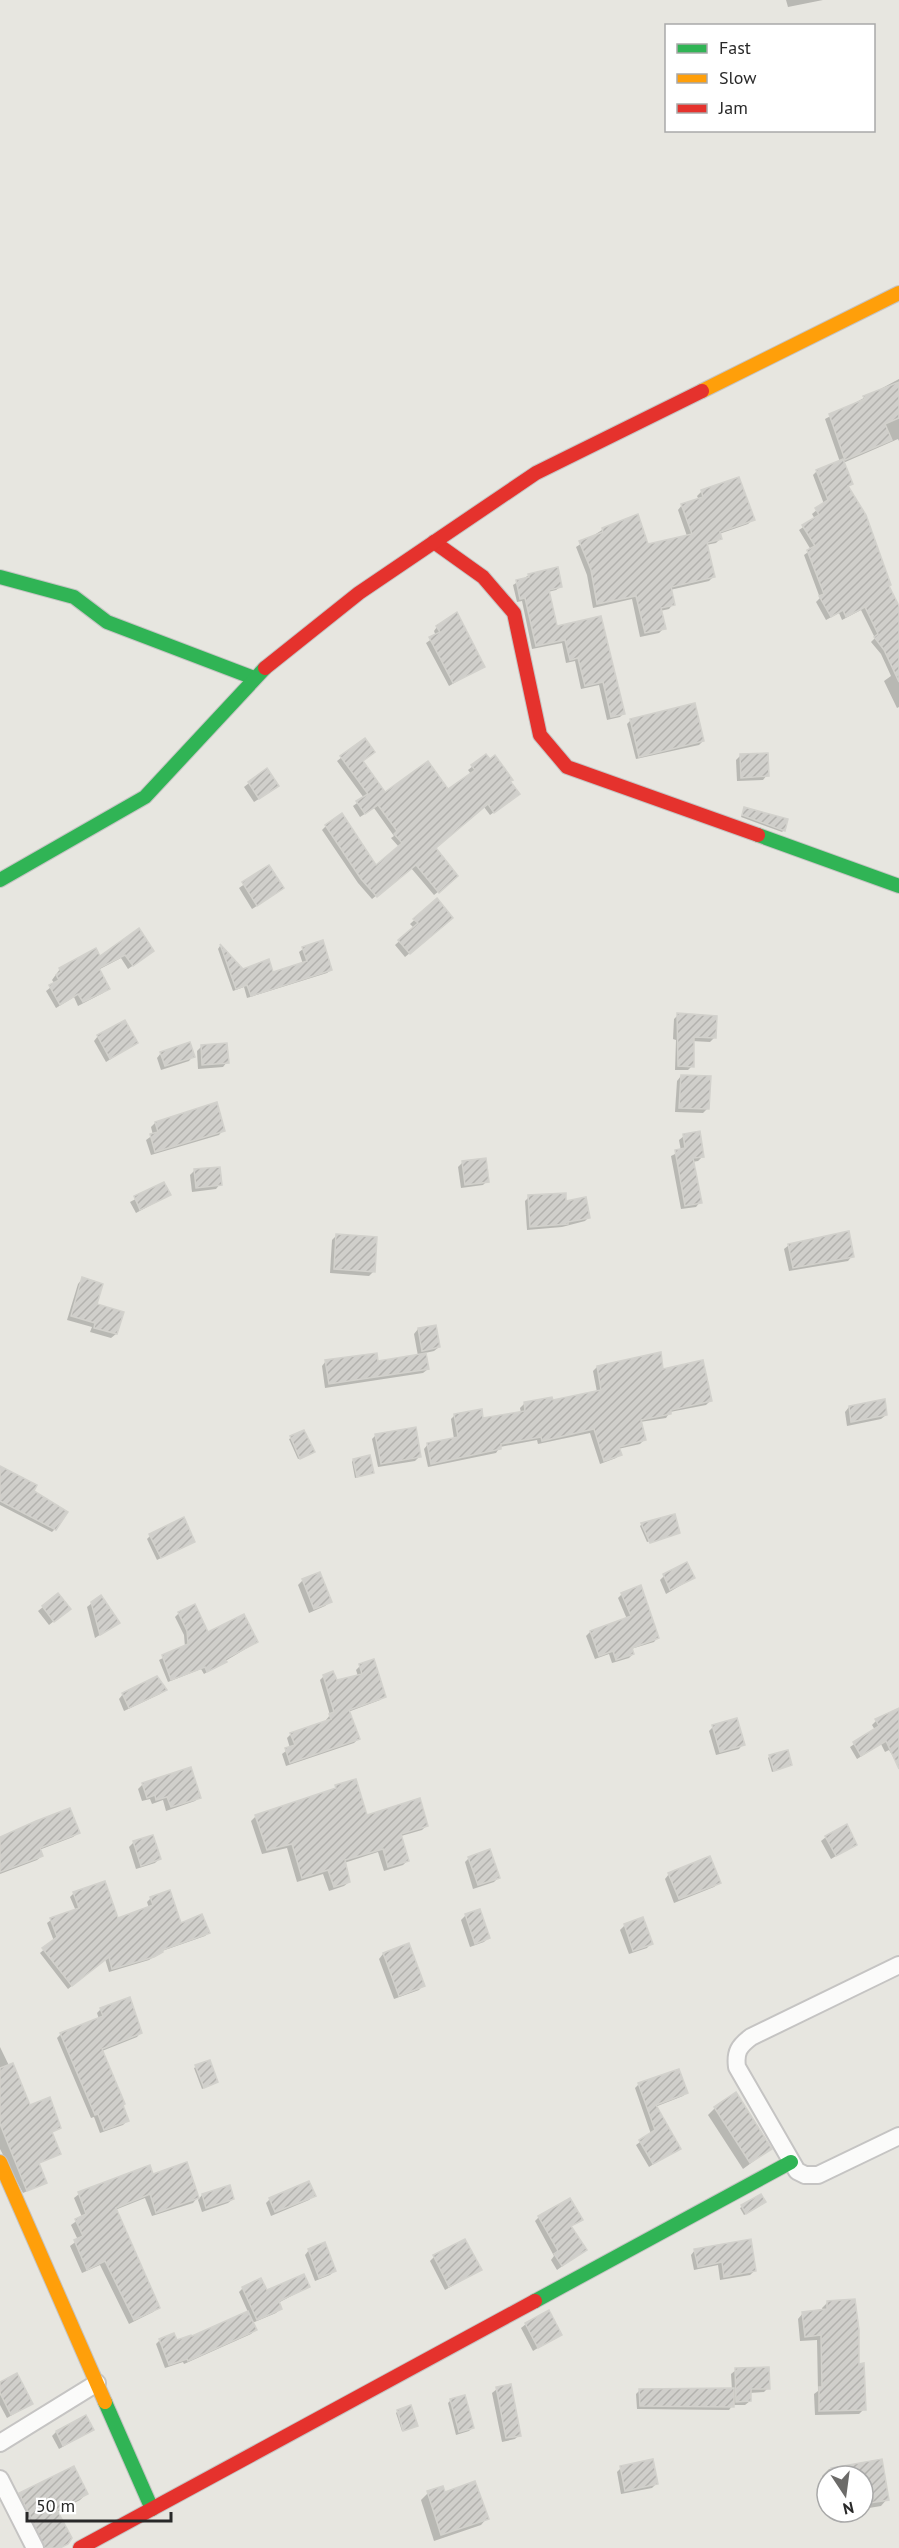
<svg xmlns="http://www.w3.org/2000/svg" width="899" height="2548" font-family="'PT Sans',sans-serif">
  <defs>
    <pattern id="building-hatch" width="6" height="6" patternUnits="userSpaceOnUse" patternTransform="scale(1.5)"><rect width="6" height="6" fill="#d0cfcb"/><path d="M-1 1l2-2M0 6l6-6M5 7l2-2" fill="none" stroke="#b3b2ae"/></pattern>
  </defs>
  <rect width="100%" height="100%" fill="#e7e6e0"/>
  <g fill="#0003">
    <path d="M786 0H823L788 7Z"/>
    <path d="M899 379V441L898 439 843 463 851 483 847 487 899 610V707L897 708 884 681 891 676 881 654 871 642 875 638 861 610 842 620 839 613 826 620 816 602 820 598 804 555 811 550 799 530 815 519 812 514 824 504 813 475 817 471 840 462 825 419Z"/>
    <path d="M702 491 753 519 748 524 719 534 720 539 716 543 706 545 713 577 709 581 670 590 673 604 669 609 660 611 664 628 659 633 640 637 632 599 593 608 587 575 576 547 602 530 637 516 647 546 687 536 678 510 682 505 699 500 697 496Z"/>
    <path d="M529 575 560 587 556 590 548 592 556 628 600 618 624 713 620 717 607 720 599 685 581 689 575 661 566 663 562 643 532 649 522 601 517 602 513 585Z"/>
    <path d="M437 627 483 666 449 686 426 643 436 636 434 631Z"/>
    <path d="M631 720 703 741 699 745 636 759 627 724Z"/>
    <path d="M364 740 361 762 385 794 448 791 471 774 468 770 486 756 509 781 514 798 490 815 484 807 434 848 453 880 434 895 411 868 372 899 358 883 322 830 326 826 375 867 399 847 391 838 394 836 374 808 360 817 353 806 364 798 337 761Z"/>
    <path d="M740 756 767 775 763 780 737 781 736 760Z"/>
    <path d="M249 783 273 790 254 802 244 787Z"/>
    <path d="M744 809 784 830 782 832 741 817Z"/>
    <path d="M269 867 278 892 252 909 239 888Z"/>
    <path d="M436 900 447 922 405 957 395 945 414 928 410 924Z"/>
    <path d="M138 930 148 955 128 969 121 958 98 970 108 988 103 993 78 1006 74 997 56 1008 46 991 55 984 52 980 60 969 99 958Z"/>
    <path d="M220 946 242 970 272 974 303 964 299 952 303 949 331 970 327 973 247 998 244 987 233 991 218 949Z"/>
    <path d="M678 1015 714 1038 710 1042 692 1041V1066L688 1070H675L676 1040 673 1039 674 1019Z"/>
    <path d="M98 1036 136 1043 106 1062 94 1041Z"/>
    <path d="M201 1047 227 1062 223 1067 198 1069 197 1051Z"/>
    <path d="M161 1053 193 1056 189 1061 161 1070 157 1058Z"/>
    <path d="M681 1076 708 1108 703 1113 675 1112 677 1081Z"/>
    <path d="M216 1104 223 1130 219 1135 151 1155 146 1140 153 1135 151 1127 155 1123Z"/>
    <path d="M684 1136 703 1156 698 1161 692 1162 700 1202 696 1207 681 1209 671 1156 681 1151 679 1140Z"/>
    <path d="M462 1163 487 1181 483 1185 461 1188 458 1167Z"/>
    <path d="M194 1171 220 1184 216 1189 192 1192 190 1175Z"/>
    <path d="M164 1184 169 1195 136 1213 130 1202Z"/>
    <path d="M529 1197 565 1203 589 1217 585 1221 562 1227 527 1230 525 1201Z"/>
    <path d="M337 1235 374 1271 369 1276 330 1273 332 1240Z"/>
    <path d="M789 1245 852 1256 848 1261 789 1271 784 1249Z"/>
    <path d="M82 1279 95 1305 116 1334 111 1338 90 1332 92 1327 67 1320 78 1284Z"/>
    <path d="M418 1329 439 1347 434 1351 425 1353 428 1369 423 1373 325 1388 322 1366 326 1361 377 1363 418 1356 414 1334Z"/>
    <path d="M597 1367 662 1371 710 1401 706 1405 670 1412 666 1418 640 1422 644 1440 640 1444 618 1449 620 1454 616 1458 600 1464 590 1433 538 1444 537 1440 500 1447 496 1453 428 1467 424 1449 428 1444 454 1439 451 1419 455 1415 482 1420 521 1413 520 1408 524 1404 551 1402 597 1392 593 1371Z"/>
    <path d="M849 1407 886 1415 881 1419 847 1426 845 1412Z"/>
    <path d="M376 1435 419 1457 415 1461 378 1467 372 1439Z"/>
    <path d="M291 1438 311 1454 298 1459 289 1439Z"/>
    <path d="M353 1460 373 1473 355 1478 352 1462Z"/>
    <path d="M0 1468 32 1491 55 1529 52 1532 0 1505Z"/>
    <path d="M642 1524 679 1532 647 1542 640 1526Z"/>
    <path d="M150 1536 193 1542 157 1560 147 1539Z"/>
    <path d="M664 1576 693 1578 666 1594 660 1580Z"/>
    <path d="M303 1580 330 1602 325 1606 309 1613 298 1585Z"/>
    <path d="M622 1594 657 1638 654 1642 631 1649 633 1654 629 1658 612 1663 609 1654 595 1659 586 1636 590 1632 627 1619 618 1598Z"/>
    <path d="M58 1595 64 1613 49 1625 38 1611Z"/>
    <path d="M92 1603 118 1623 95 1638 87 1607Z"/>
    <path d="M179 1613 207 1634 257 1642 204 1674 201 1669 168 1682 159 1660 185 1647 184 1635 175 1617Z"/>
    <path d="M360 1666 385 1696 380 1700 348 1712 359 1738 354 1743 286 1766 282 1754 290 1748 287 1738 291 1734 327 1722 326 1720 330 1715 320 1680 324 1676 336 1682 358 1676 356 1670Z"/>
    <path d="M165 1690 160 1694 124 1711 119 1699 123 1694Z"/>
    <path d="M899 1710V1766L889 1750 885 1752 881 1744 857 1759 850 1747 875 1730 872 1725 876 1721Z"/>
    <path d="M713 1727 743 1744 739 1749 716 1755 709 1731Z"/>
    <path d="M770 1756 790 1765 772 1772 768 1758Z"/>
    <path d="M143 1784 199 1797 195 1801 166 1811 163 1800 152 1804 150 1799 142 1801 138 1789Z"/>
    <path d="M336 1787 366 1816 427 1825 422 1830 401 1836 408 1860 403 1865 384 1871 378 1852 344 1863 349 1882 344 1886 329 1891 323 1874 297 1882 287 1848 262 1854 251 1821 256 1816 332 1791Z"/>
    <path d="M78 1833 73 1837 39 1850 42 1856 37 1860 0 1874V1838Z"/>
    <path d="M826 1837 856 1844 831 1859 821 1841Z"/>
    <path d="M134 1842 159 1859 155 1863 136 1869 129 1847Z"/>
    <path d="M469 1858 498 1878 494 1882 473 1889 465 1862Z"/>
    <path d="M669 1874 719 1883 714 1887 674 1903 665 1879Z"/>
    <path d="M74 1893 117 1920 149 1908 147 1902 151 1898 180 1925 208 1933 205 1936 162 1951 149 1960 109 1972 105 1959 68 1989 40 1953 54 1941 47 1923 51 1920 76 1911 70 1897Z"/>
    <path d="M479 1911 488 1938 484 1942 470 1947 461 1920 465 1916Z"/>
    <path d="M642 1919 651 1943 647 1948 629 1954 620 1930 624 1926Z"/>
    <path d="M408 1945 423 1985 419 1990 394 1999 379 1959 383 1954Z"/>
    <path d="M101 2009 141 2032 137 2037 102 2051 127 2121 123 2125 100 2133 94 2117 91 2118 57 2038 61 2034 99 2019 97 2013Z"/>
    <path d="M0 2047 29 2107 59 2128 51 2133 59 2153 38 2164 45 2183 23 2193 0 2149Z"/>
    <path d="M196 2067 217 2082 202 2089 194 2068Z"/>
    <path d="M639 2084 687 2092 683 2096 655 2107 679 2148 649 2167 636 2145 651 2134 635 2088Z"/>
    <path d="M715 2108 770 2149 743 2169 708 2115Z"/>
    <path d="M152 2176 197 2198 193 2203 152 2216 145 2198 115 2210 158 2307 153 2312 129 2324 100 2265 82 2273 70 2246 78 2240 71 2225 82 2217 74 2198 79 2194Z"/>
    <path d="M202 2195 233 2199 228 2203 202 2212 198 2200Z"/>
    <path d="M314 2196 309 2200 271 2216 266 2203 270 2199Z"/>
    <path d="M761 2196 763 2204 744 2215 740 2208Z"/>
    <path d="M539 2217 581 2219 570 2227 585 2250 557 2270 551 2260 554 2256 535 2221Z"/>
    <path d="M309 2250 334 2271 330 2275 315 2281 305 2255Z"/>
    <path d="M695 2250 755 2270 750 2275 720 2280 718 2265 694 2270 691 2255Z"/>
    <path d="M434 2257 480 2270 445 2290 430 2261Z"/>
    <path d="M308 2287 278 2303 280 2309 276 2313 252 2323 255 2330 251 2334 184 2364 183 2362 165 2368 156 2344 160 2340 176 2342 191 2338 248 2312 239 2292 243 2288 267 2292Z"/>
    <path d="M828 2302 864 2409 859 2414 815 2415 814 2394 818 2391 817 2340 800 2341 798 2319 803 2313 823 2311 822 2308Z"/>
    <path d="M526 2324 560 2334 533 2351 521 2328Z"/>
    <path d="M736 2370 768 2388 764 2392 749 2393 750 2401 745 2405H733L729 2410 637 2409 636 2394 640 2390H732L731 2374Z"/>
    <path d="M0 2383 31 2404 7 2418 0 2405Z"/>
    <path d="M497 2389 519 2435 515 2439 502 2442 492 2393Z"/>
    <path d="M451 2400 472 2428 469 2431 456 2435 448 2403Z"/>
    <path d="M398 2411 414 2427 402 2431 396 2413Z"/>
    <path d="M92 2430 59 2449 52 2436 56 2432Z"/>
    <path d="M881 2461 887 2499 881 2506 863 2509V2476H827V2506L822 2476 829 2469Z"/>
    <path d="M621 2468 656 2484 652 2488 621 2494 617 2472Z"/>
    <path d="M428 2493 444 2494 487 2518 481 2525 434 2541 421 2500Z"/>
    <path d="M86 2494 80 2500 57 2512 66 2543 61 2548H36L14 2501 20 2495Z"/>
    <path d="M828 2512H846L829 2515Z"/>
  </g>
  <g fill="url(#building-hatch)" stroke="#d2d1cc" stroke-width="1.5">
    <path d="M899 382V418L885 424 892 440 845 460 829 414 865 399 863 396Z"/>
    <path d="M843 459 853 484 848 486 866 515 891 585 889 586 899 606V682L884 650 874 637 878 634 865 607 846 617 843 610 831 617 819 596 824 594 807 550 815 546 802 525 819 515 815 508 828 500 816 470Z"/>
    <path d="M739 477 755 520 720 532 722 539 707 543 715 577 671 587 675 605 661 608 666 629 645 633 636 596 597 604 591 570 579 541 603 532 602 528 638 514 648 544 692 534 681 504 703 497 701 490Z"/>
    <path d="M558 567 562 587 549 590 557 626 601 616 625 714 611 717 603 682 585 686 578 658 570 660 565 640 536 646 525 598 520 599 516 580 529 577 528 574Z"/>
    <path d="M457 612 485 667 453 683 429 637 440 632 436 626Z"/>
    <path d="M695 703 704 741 639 757 630 719Z"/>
    <path d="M365 738 375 752 363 761 385 792 428 761 448 789 475 770 471 765 486 754 490 759 495 755 513 780 510 781 520 794 494 813 488 804 436 848 458 876 439 893 416 865 377 897 361 879 325 825 342 813 376 865 402 843 394 834 397 831 378 805 365 814 356 801 368 794 340 756Z"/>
    <path d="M768 753 769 776 741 778 740 754Z"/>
    <path d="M267 768 279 786 259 799 248 782Z"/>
    <path d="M744 807 788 819 785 831 742 815Z"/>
    <path d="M269 865 284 888 257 906 242 882Z"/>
    <path d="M437 898 453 918 410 954 398 940 418 923 413 919Z"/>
    <path d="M139 928 154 951 133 966 125 955 99 968 110 989 83 1002 78 994 60 1005 49 985 59 980 56 975 61 972 59 968 96 948 100 956Z"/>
    <path d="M323 940 332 970 251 996 247 985 236 989 220 944 243 969 269 959 273 972 307 961 302 947Z"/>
    <path d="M677 1013 717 1016 716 1038 694 1037V1067L678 1066Z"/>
    <path d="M125 1020 138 1043 110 1059 97 1035Z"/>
    <path d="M190 1042 195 1057 165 1066 160 1052Z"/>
    <path d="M227 1043 229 1063 202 1065 201 1045Z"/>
    <path d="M681 1075 711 1076 709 1109 679 1108Z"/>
    <path d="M217 1102 225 1131 155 1152 150 1134 158 1132 155 1122Z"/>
    <path d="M700 1131 704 1157 693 1158 702 1203 685 1206 675 1150 685 1148 683 1134Z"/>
    <path d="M486 1158 489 1182 465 1185 462 1161Z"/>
    <path d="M220 1167 222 1185 196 1188 194 1169Z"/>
    <path d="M164 1182 171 1195 140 1210 134 1196Z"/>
    <path d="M566 1193V1201L586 1197 590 1218 568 1222V1224L530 1227 528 1195Z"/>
    <path d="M849 1231 854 1257 793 1268 788 1244Z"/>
    <path d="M336 1234 377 1237 375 1272 334 1269Z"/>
    <path d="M82 1277 103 1284 97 1304 124 1312 117 1334 94 1328 95 1323 71 1316Z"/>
    <path d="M436 1325 440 1347 422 1351 418 1328Z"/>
    <path d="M661 1352 663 1369 703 1360 712 1401 671 1410V1414L641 1420 646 1440 619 1447 622 1455 604 1461 594 1429 542 1441 541 1437 501 1444V1449L431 1464 427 1443 458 1437 454 1414 482 1409 483 1418 525 1411 524 1402 552 1397 553 1400 601 1390 597 1366Z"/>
    <path d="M377 1353 378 1361 426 1353 429 1369 329 1384 325 1360Z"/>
    <path d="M885 1399 887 1415 851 1422 849 1406Z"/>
    <path d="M416 1427 421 1457 381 1464 375 1434Z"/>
    <path d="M304 1430 315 1452 300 1459 290 1436Z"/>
    <path d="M370 1455 374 1473 357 1477 353 1459Z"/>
    <path d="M0 1466 37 1485 34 1491 68 1512 56 1530 0 1501Z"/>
    <path d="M675 1514 680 1533 650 1543 641 1523Z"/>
    <path d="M184 1517 195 1542 161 1558 149 1534Z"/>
    <path d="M687 1562 695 1578 670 1590 663 1574Z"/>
    <path d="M320 1572 332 1602 314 1609 302 1579Z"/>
    <path d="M641 1585 659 1638 632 1648 634 1654 616 1660 613 1651 599 1656 590 1631 631 1616 621 1593Z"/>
    <path d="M58 1593 71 1609 54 1622 42 1606Z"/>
    <path d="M101 1595 120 1623 100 1635 91 1602Z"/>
    <path d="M195 1604 208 1632 244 1614 258 1642 225 1659 227 1662 207 1672 205 1667 171 1680 162 1655 188 1644 187 1631 178 1612Z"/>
    <path d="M374 1659 386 1697 349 1710 360 1739 290 1763 285 1748 295 1745 290 1733 331 1719 329 1714 334 1712 323 1675 333 1671 337 1680 362 1674 359 1664Z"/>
    <path d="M157 1676 167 1690 129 1708 122 1693Z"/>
    <path d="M899 1708V1769L886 1741 861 1756 853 1742 879 1726 875 1719Z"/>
    <path d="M737 1718 745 1745 720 1752 712 1725Z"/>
    <path d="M788 1750 792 1765 774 1771 769 1755Z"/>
    <path d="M191 1767 201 1798 171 1807 167 1797 156 1800 155 1795 147 1798 142 1783Z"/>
    <path d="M356 1779 367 1815 420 1798 428 1826 401 1834 409 1861 388 1867 383 1849 345 1860 350 1882 334 1887 328 1870 302 1878 292 1844 267 1850 255 1815 336 1788 335 1785Z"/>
    <path d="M70 1808 80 1833 40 1848 43 1856 0 1872V1837L36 1821Z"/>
    <path d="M847 1824 857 1845 836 1856 825 1836Z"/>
    <path d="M153 1835 161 1859 141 1866 133 1841Z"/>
    <path d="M490 1849 500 1878 478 1885 468 1857Z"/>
    <path d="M710 1856 721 1883 679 1899 668 1873Z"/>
    <path d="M105 1881 118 1918 153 1905 150 1897 170 1890 181 1923 202 1914 210 1933 162 1950 163 1952 154 1957 112 1969 109 1957 72 1986 42 1948 57 1937 50 1918 79 1908 73 1892Z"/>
    <path d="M480 1909 490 1938 475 1944 465 1914Z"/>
    <path d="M643 1917 653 1944 633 1951 624 1924Z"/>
    <path d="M409 1943 425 1986 399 1996 383 1953Z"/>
    <path d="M130 1997 142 2033 102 2049 125 2104 123 2105 129 2121 104 2130 98 2114 95 2115 60 2033 103 2016 100 2008Z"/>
    <path d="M210 2060 218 2082 204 2088 195 2065Z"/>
    <path d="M13 2063 30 2105 50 2097 61 2128 52 2132 61 2154 39 2163 47 2183 27 2191 0 2124V2068Z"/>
    <path d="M679 2069 688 2093 656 2105 681 2149 653 2164 639 2140 655 2130 638 2083Z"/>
    <path d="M736 2092 772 2149 750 2163 714 2107Z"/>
    <path d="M187 2162 199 2198 156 2213 150 2194 116 2208 160 2308 134 2320 105 2261 87 2270 74 2240 83 2236 75 2219 86 2214 78 2192 150 2165 153 2174Z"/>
    <path d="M309 2181 316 2196 275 2212 269 2198Z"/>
    <path d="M230 2185 234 2199 206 2208 202 2194Z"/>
    <path d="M761 2194 766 2202 746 2214 741 2205Z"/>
    <path d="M570 2198 583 2220 571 2226 587 2250 562 2266 554 2254 558 2251 538 2216Z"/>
    <path d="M465 2239 482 2270 449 2287 433 2255Z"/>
    <path d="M751 2239 756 2271 724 2277 722 2262 698 2267 694 2249Z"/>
    <path d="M325 2242 336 2271 319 2278 308 2249Z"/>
    <path d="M304 2274 310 2287 279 2301 282 2309 257 2320 242 2287 261 2278 267 2290Z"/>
    <path d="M855 2299 859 2330V2364L864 2363 866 2410 819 2411V2387H822L821 2335 805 2337 802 2312 827 2309V2301Z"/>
    <path d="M549 2310 562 2335 538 2348 525 2323Z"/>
    <path d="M248 2311 257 2330 188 2361 187 2359 169 2365 159 2339 174 2333 177 2340 191 2335 192 2336Z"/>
    <path d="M769 2367 770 2389H751V2401L736 2402 735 2368Z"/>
    <path d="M17 2373 33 2404 11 2415 0 2393V2382Z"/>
    <path d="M511 2384 521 2436 506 2438 496 2387Z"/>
    <path d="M734 2388V2407L640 2406 639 2389Z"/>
    <path d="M465 2395 474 2428 459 2432 450 2399Z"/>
    <path d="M411 2405 418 2426 403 2431 397 2410Z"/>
    <path d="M86 2415 94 2430 63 2446 56 2431Z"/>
    <path d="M653 2459 658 2484 625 2491 620 2466Z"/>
    <path d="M882 2459 889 2500 863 2504V2476H832L831 2468Z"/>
    <path d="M74 2466 88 2494 57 2510 72 2538 68 2544 60 2548H45L19 2493Z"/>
    <path d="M475 2481 489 2519 441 2535 427 2491 443 2486 445 2492Z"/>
  </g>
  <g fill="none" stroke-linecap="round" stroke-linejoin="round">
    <g stroke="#c5c4c3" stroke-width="20">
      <g id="street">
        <path d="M899 1965 751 2037C739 2046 735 2052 737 2067L797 2171 805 2175H818L899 2136"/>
        <path d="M0 2443 97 2383"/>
        <path d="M0 2479 35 2548"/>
      </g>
    </g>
    <g stroke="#c5c4c3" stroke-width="16">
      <g id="fast">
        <path d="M0 577 74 597 107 622 254 678"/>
        <path d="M758 835 899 886"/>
        <path d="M0 880 145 797 265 668"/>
        <path d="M535 2301 791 2162"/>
        <path d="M105 2402 152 2509"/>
      </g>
    </g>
    <g stroke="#c5c4c3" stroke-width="16">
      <g id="slow">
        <path d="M702 391 899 293"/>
        <path d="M0 2162 105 2402"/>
      </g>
    </g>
    <g stroke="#c5c4c3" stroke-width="16">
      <g id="jam">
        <path d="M434 542 483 577 514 613 540 735 567 767 758 835"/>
        <path d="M265 668 359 593 536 473 702 391"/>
        <path d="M80 2548 535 2301"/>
      </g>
    </g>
    <use href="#street" stroke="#fbfbfa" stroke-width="16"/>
    <use href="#fast" stroke="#30b455" stroke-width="14"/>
    <use href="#slow" stroke="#ff9f0a" stroke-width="14"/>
    <use href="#jam" stroke="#e5322d" stroke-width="14"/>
  </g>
  <rect x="665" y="24" width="210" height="108" fill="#ffffff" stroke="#a9a9a9" stroke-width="1.5"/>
  <rect x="677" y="44" width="30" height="9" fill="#30b455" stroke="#a9a9a9" stroke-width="1.5"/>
  <text x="719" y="54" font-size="18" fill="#292929">Fast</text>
  <rect x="677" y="74" width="30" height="9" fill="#ff9f0a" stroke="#a9a9a9" stroke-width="1.5"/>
  <text x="719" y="84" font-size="18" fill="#292929">Slow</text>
  <rect x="677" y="104" width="30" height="9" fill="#e5322d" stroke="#a9a9a9" stroke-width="1.5"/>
  <text x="719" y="114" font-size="18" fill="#292929">Jam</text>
  <g transform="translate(845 2494) rotate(167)"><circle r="28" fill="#ffffff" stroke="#a9a9a9" stroke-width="1.5"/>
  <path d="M0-4.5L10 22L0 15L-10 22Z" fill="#6c6b69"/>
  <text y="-9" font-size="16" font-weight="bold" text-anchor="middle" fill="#292929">N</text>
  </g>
  <path d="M27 2512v9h144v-9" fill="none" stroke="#292929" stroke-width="3"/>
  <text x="36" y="2512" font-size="18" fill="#292929" stroke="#ffffff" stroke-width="4.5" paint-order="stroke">50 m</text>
</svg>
